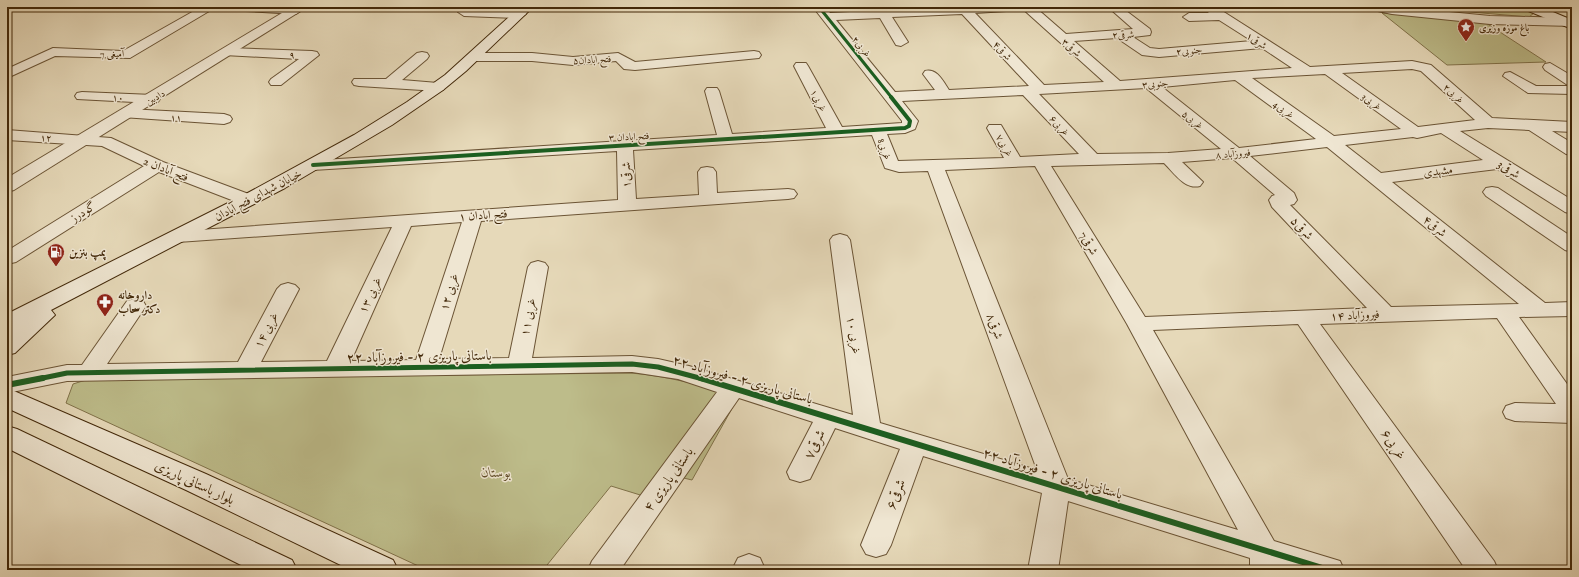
<svg xmlns="http://www.w3.org/2000/svg" width="1579" height="577" font-family="'IM FELL English',Amiri,serif">
  <rect width="100%" height="100%" fill="#e6d9b9"/>
  <filter id="stains"><feTurbulence type="fractalNoise" baseFrequency=".005" numOctaves="4"/><feColorMatrix values="0 0 0 0 .2 0 0 0 0 .09 0 0 0 0 .02 0 0 0 .5 -.17"/></filter>
  <radialGradient id="worn" r=".72"><stop offset=".6" stop-color="#630" stop-opacity="0"/><stop offset="1" stop-color="#630" stop-opacity=".3"/></radialGradient>
  <g fill="#bdbc8a" stroke="#80724a">
    <path d="M1412 7H1519L1534 13 1529 17Z"/>
    <path d="M1382 13 1483 21 1546 62 1447 65Z"/>
    <path d="M631 373C669 376 703 386 739 396L692 480 667 474 650 498 611 486 543 570H427L66 403 73 384 89 379Z"/>
  </g>
  <g fill="none" stroke-linecap="round" stroke-linejoin="round">
    <g stroke="#6b5435" stroke-width="2">
      <g id="minor">
        <path d="M201 7H216L130 58 55 56 7 78V69L53 48 123 51Z"/>
        <path d="M240 7H298L302 10 296 14 246 11Z"/>
        <path d="M462 7 520 10 526 14 520 18 464 16 458 12Z"/>
        <path d="M813 7H825L830 13 950 7H1035L1066 34 1133 29 1108 7H1121L1150 29 1151 32 1150 35 1133 37 1150 48 1159 49 1252 41 1219 20 1189 21 1183 17 1189 13H1209L1202 7H1216L1310 67 1412 61 1431 65 1492 118 1572 122V132L1552 131 1572 143V155L1566 154 1529 130 1488 128 1460 131 1572 200V214L1565 212 1497 169 1392 182 1545 303 1572 302V316L1519 317 1572 391V423L1515 421 1506 418 1503 412 1506 406 1515 403 1556 404 1497 318 1320 324 1494 561 1498 570H1466L1298 324 1153 330 1274 541 1340 561 1344 570H1288L1280 568V570H1250V558L1068 501 1058 570H1028L1042 493 923 456 891 545 886 554 876 557 866 554 861 545 900 449 835 428 810 479 800 482 790 479 787 472 813 422 739 398 620 570H588L592 561 717 392 678 379 632 372 67 381 7 393V377L67 365H82L127 301 135 299 143 301 146 306 107 364 238 362 277 289 281 285 288 283 295 285 299 289 261 362 327 361 392 227 178 242 171 240 168 236 171 232 618 200 617 151 313 170 307 169 304 165 307 161 717 135 705 91 707 88H717L719 91 732 134 826 128 794 66 796 63H806L808 66 842 127 902 123V121ZM1024 10 1104 82 1044 85 975 13ZM962 14 1029 86 949 90C943 81 937 68 925 71L923 74 935 90 895 92 836 20 880 18 896 45 901 46 908 42 892 17ZM1117 38 1142 55 1159 57 1262 48 1292 68 1120 81 1074 41ZM1412 69 1421 71 1475 120 1418 127 1342 73ZM1325 74 1401 129 1334 136 1252 78ZM1235 80 1316 139 1239 148 1162 87ZM1146 88 1221 149 1168 153 1097 154 1039 94ZM1023 95 1079 154 1020 157 1001 125H989L987 128 1004 158 898 161 887 134 905 133 915 129 918 121 902 101ZM1441 133 1483 160 1381 173 1345 145 1413 137 1417 138ZM872 135 885 168 899 172 928 171 1037 470 880 423 850 240 847 236 840 234 833 236 830 240 853 415 689 366 658 359 632 356 532 358 548 267 545 263 538 261 531 263 528 267 509 358 439 359 481 221 788 199 794 198 797 194 794 190 788 189 717 193 716 172 713 168 707 167 701 168 698 172 699 195 636 199 633 150ZM1327 147 1519 304 1391 307 1290 205 1294 204 1297 200 1294 193 1250 156ZM1232 158 1275 195 1272 196 1269 200 1272 207 1367 308 1145 317 1051 166 1164 163C1174 173 1185 190 1200 186L1203 182 1182 162ZM1035 166 1127 324 1238 530 1068 479 945 170ZM462 222 416 360 351 361 411 226Z"/>
        <path d="M1371 7H1398L1490 16 1572 18V26L1490 24 1392 14 1373 10Z"/>
        <path d="M229 48 312 51 317 52 319 55 281 85H271L269 82 271 79 299 59 224 55 222 52 224 49Z"/>
        <path d="M754 51 759 52 761 55 759 58 635 70 624 69 616 61 573 65 532 61H475L470 60 468 57 470 54 475 53H532L573 57 618 53 635 62Z"/>
        <path d="M422 52 427 53 429 56 427 59 402 80 438 83 443 84 445 87 443 90 438 91 359 86 354 85 352 82 354 79H386L417 53Z"/>
        <path d="M1550 63 1572 76V94L1528 93 1503 76 1505 73 1510 72 1536 86H1569L1545 70 1543 67 1545 64Z"/>
        <path d="M82 92 153 95 158 96 160 99 158 102 153 103 77 99 75 96 77 93Z"/>
        <path d="M127 109 224 114 230 116 232 119 230 122 224 124 122 117 119 114 122 111Z"/>
        <path d="M7 130 111 138 163 162 254 196 257 200 254 204 248 205 242 204 159 172 16 262 7 264V251L144 166 102 146 7 140Z"/>
        <path d="M1492 187 1498 188 1572 237V252L1565 250 1486 196 1483 192 1486 188Z"/>
        <path d="M749 554 760 558 764 567 763 570H732L738 558Z"/>
      </g>
    </g>
    <g stroke="#6b5435" stroke-width="2">
      <path id="tertiary" d="M292 7H307L14 190 7 192V178Z"/>
    </g>
    <g stroke="#422809" stroke-width="2">
      <g id="secondary">
        <path d="M520 7H533L466 71 443 90 392 125 285 188 51 310 55 315 15 353 7 355V333L11 329 7 330V314L244 195 354 135 407 102 445 75Z"/>
        <path d="M1524 7H1541L1572 20V29L1526 10Z"/>
        <path d="M7 388 206 474 393 560 398 570H351L186 490 7 408Z"/>
        <path d="M7 426 17 429 292 560 297 570H251L7 448Z"/>
      </g>
    </g>
    <use href="#minor" fill="#efe6d2" fill-rule="evenodd"/>
    <use href="#tertiary" fill="#efe6d2" fill-rule="evenodd"/>
    <use href="#secondary" fill="#efe6d2" fill-rule="evenodd"/>
    <g stroke="#efe6d2" stroke-width="4.5">
      <path id="cycleway-far3" d="M819 7 892 98"/>
    </g>
    <g stroke="#efe6d2" stroke-width="6">
      <path id="cycleway-far2" d="M313 165 905 128 909 126 910 121 891 97"/>
    </g>
    <g stroke="#efe6d2" stroke-width="8">
      <path id="cycleway-far1" d="M38 379 67 373 632 364 658 367 703 379"/>
    </g>
    <g stroke="#efe6d2" stroke-width="9">
      <g id="cycleway">
        <path d="M700 378 1329 570"/>
        <path d="M7 385 43 378"/>
      </g>
    </g>
    <use href="#cycleway-far3" stroke="#1b5e20" stroke-width="3"/>
    <use href="#cycleway-far2" stroke="#1b5e20" stroke-width="4"/>
    <use href="#cycleway-far1" stroke="#1b5e20" stroke-width="5"/>
    <use href="#cycleway" stroke="#1b5e20" stroke-width="6"/>
  </g>
  <defs>
    <g id="sight-pin" transform="scale(0.9)"><path d="M0 17L-7.5 6A9.5 9.5 0 1 1 7.5 6Z" fill="#8f2418" stroke="#efe6d2"/><path d="M0-6L1.8-2.2L6-1.7L2.9 1.2L3.7 5.4L0 3.3L-3.7 5.4L-2.9 1.2L-6-1.7L-1.8-2.2Z" fill="#fff"/></g>
    <g id="fuel-pin" transform="scale(0.9)"><path d="M0 17L-7.5 6A9.5 9.5 0 1 1 7.5 6Z" fill="#8f2418" stroke="#efe6d2"/><path d="M-5.5-6h7V0h2V4h1.3V-2.5L3-4.5l.8-.8L6-3V5H2.5V1h-1V6h-7ZM-4.2-4.7v3.2H.2V-4.7Z" fill="#fff"/></g>
    <g id="pharmacy-pin" transform="scale(0.9)"><path d="M0 17L-7.5 6A9.5 9.5 0 1 1 7.5 6Z" fill="#8f2418" stroke="#efe6d2"/><path d="M-2-6h4v4h4v4h-4v4h-4v-4h-4v-4h4Z" fill="#fff"/></g>
  </defs>
  <g fill-rule="evenodd">
    <use href="#sight-pin" x="1466" y="27"/>
    <use href="#fuel-pin" x="56" y="252"/>
    <use href="#pharmacy-pin" x="105" y="302"/>
  </g>
  <g text-anchor="middle" stroke-width="3" stroke-linejoin="round" paint-order="stroke">
    <g font-size="10" font-weight="bold" fill="#422809" stroke="#efe6d2" text-anchor="start">
      <text x="1479" y="31">باغ موزه وزیری</text>
    </g>
    <g font-size="10" fill="#422809" stroke="#efe6d2">
      <text transform="translate(1123 34) rotate(-3)" y="4">شرقی۲</text>
      <text transform="translate(1257 40) rotate(33)" y="4">شرقی۱</text>
      <text transform="translate(862 46) rotate(52)" y="4">غربی۲</text>
      <text transform="translate(1072 47) rotate(41)" y="4">شرقی۳</text>
      <text transform="translate(1003 50) rotate(47)" y="4">شرقی۴</text>
      <text transform="translate(1189 50) rotate(-6)" y="4">جنوبی۲</text>
      <text transform="translate(112 53) rotate(-1)" y="4">آمیغی 7</text>
      <text transform="translate(292 54) rotate(2)" y="4">۹</text>
      <text transform="translate(592 59) rotate(-3)" y="4">فتح ابادان۵</text>
      <text transform="translate(1155 83) rotate(-5)" y="4">جنوبی۳</text>
      <text transform="translate(1454 93) rotate(42)" y="4">غربی۲</text>
      <text transform="translate(118 97) rotate(2)" y="4">۱۰</text>
      <text transform="translate(155 97) rotate(-31)" y="4">دادبین</text>
      <text transform="translate(819 100) rotate(62)" y="4">غربی۱</text>
      <text transform="translate(1372 101) rotate(35)" y="4">غربی3</text>
      <text transform="translate(1284 109) rotate(36)" y="4">غربی4</text>
      <text transform="translate(176 117) rotate(3)" y="4">۱۱</text>
      <text transform="translate(1193 119) rotate(38)" y="4">غربی۵</text>
      <text transform="translate(1060 125) rotate(47)" y="4">غربی۶</text>
      <text transform="translate(629 136) rotate(-3)" y="4">فتح ابادان ۳</text>
      <text transform="translate(46 137) rotate(3)" y="4">۱۲</text>
      <text transform="translate(1005 145) rotate(61)" y="4">غربی۷</text>
      <text transform="translate(885 149) rotate(69)" y="4">غربی8</text>
      <text transform="translate(1233 153) rotate(-5)" y="4">فیروزآباد ۸</text>
    </g>
    <g font-size="12" fill="#422809" stroke="#efe6d2">
      <text transform="translate(166 169) rotate(22)" y="4">فتح آبادان 2</text>
      <text transform="translate(1509 169) rotate(32)" y="4">شرقی3</text>
      <text transform="translate(1438 171) rotate(-7)" y="4">مشهدی</text>
      <text transform="translate(626 175) rotate(-91)" y="4">شرقی۱</text>
      <text transform="translate(258 195) rotate(-28)" y="4">خیابان شهدای فتح آبادان</text>
      <text transform="translate(83 212) rotate(-32)" y="4">گودرز</text>
      <text transform="translate(483 215) rotate(-4)" y="4">فتح ابادان ۱</text>
      <text transform="translate(1435 226) rotate(39)" y="4">شرقی۴</text>
      <text transform="translate(1302 228) rotate(46)" y="4">شرقی۵</text>
      <text transform="translate(1089 243) rotate(59)" y="4">شرقی7</text>
      <text transform="translate(449 292) rotate(-73)" y="4">غربی ۱۲</text>
      <text transform="translate(370 295) rotate(-65)" y="4">غربی ۱۳</text>
      <text transform="translate(1355 315) rotate(-3)" y="4">فیروزآباد ۱۴</text>
      <text transform="translate(528 317) rotate(-79)" y="4">غربی ۱۱</text>
      <text transform="translate(995 326) rotate(69)" y="4">شرقی۸</text>
      <text transform="translate(266 330) rotate(-62)" y="4">غربی ۱۴</text>
      <text transform="translate(854 335) rotate(81)" y="4">غربی ۱۰</text>
    </g>
    <g font-size="12" font-weight="bold" fill="#422809" stroke="#efe6d2" text-anchor="start">
      <text x="69" y="256">پمپ بنزین</text>
      <text x="118" y="299">داروخانه<tspan x="118" dy="14">دکتر سحاب</tspan></text>
    </g>
    <g font-size="14" fill="#422809" stroke="#efe6d2">
      <text transform="translate(419 356) rotate(-1)" y="5">باستانی پاریزی ۲ - فیروزآباد ۲۲</text>
      <text transform="translate(743 379) rotate(16)" y="5">باستانی پاریزی ۲ - فیروزآباد ۲۲</text>
      <text transform="translate(814 444) rotate(-64)" y="5">شرقی۷</text>
      <text transform="translate(1394 444) rotate(55)" y="5">غربی۶</text>
      <text transform="translate(1053 473) rotate(17)" y="5">باستانی پاریزی ۲ - فیروزآباد ۲۲</text>
      <text transform="translate(668 479) rotate(-55)" y="5">باستانی پاریزی ۴</text>
      <text transform="translate(195 482) rotate(25)" y="5">بلوار باستانی پاریزی</text>
      <text transform="translate(895 494) rotate(-69)" y="5">شرقی۶</text>
    </g>
    <g font-size="14" font-style="italic" fill="#614d29" stroke="#efe6d2">
      <text x="496" y="477">بوستان</text>
    </g>
  </g>
  <rect width="1579" height="577" fill="none" stroke="#e6d9b9" stroke-width="24"/>
  <rect x="8" y="8" width="1563" height="561" fill="none" stroke="#422809" stroke-width="2"/>
  <rect x="12" y="12" width="1555" height="553" fill="none" stroke="#422809"/>
  <rect width="100%" height="100%" filter="url(#stains)"/>
  <rect width="100%" height="100%" fill="url(#worn)"/>
</svg>
